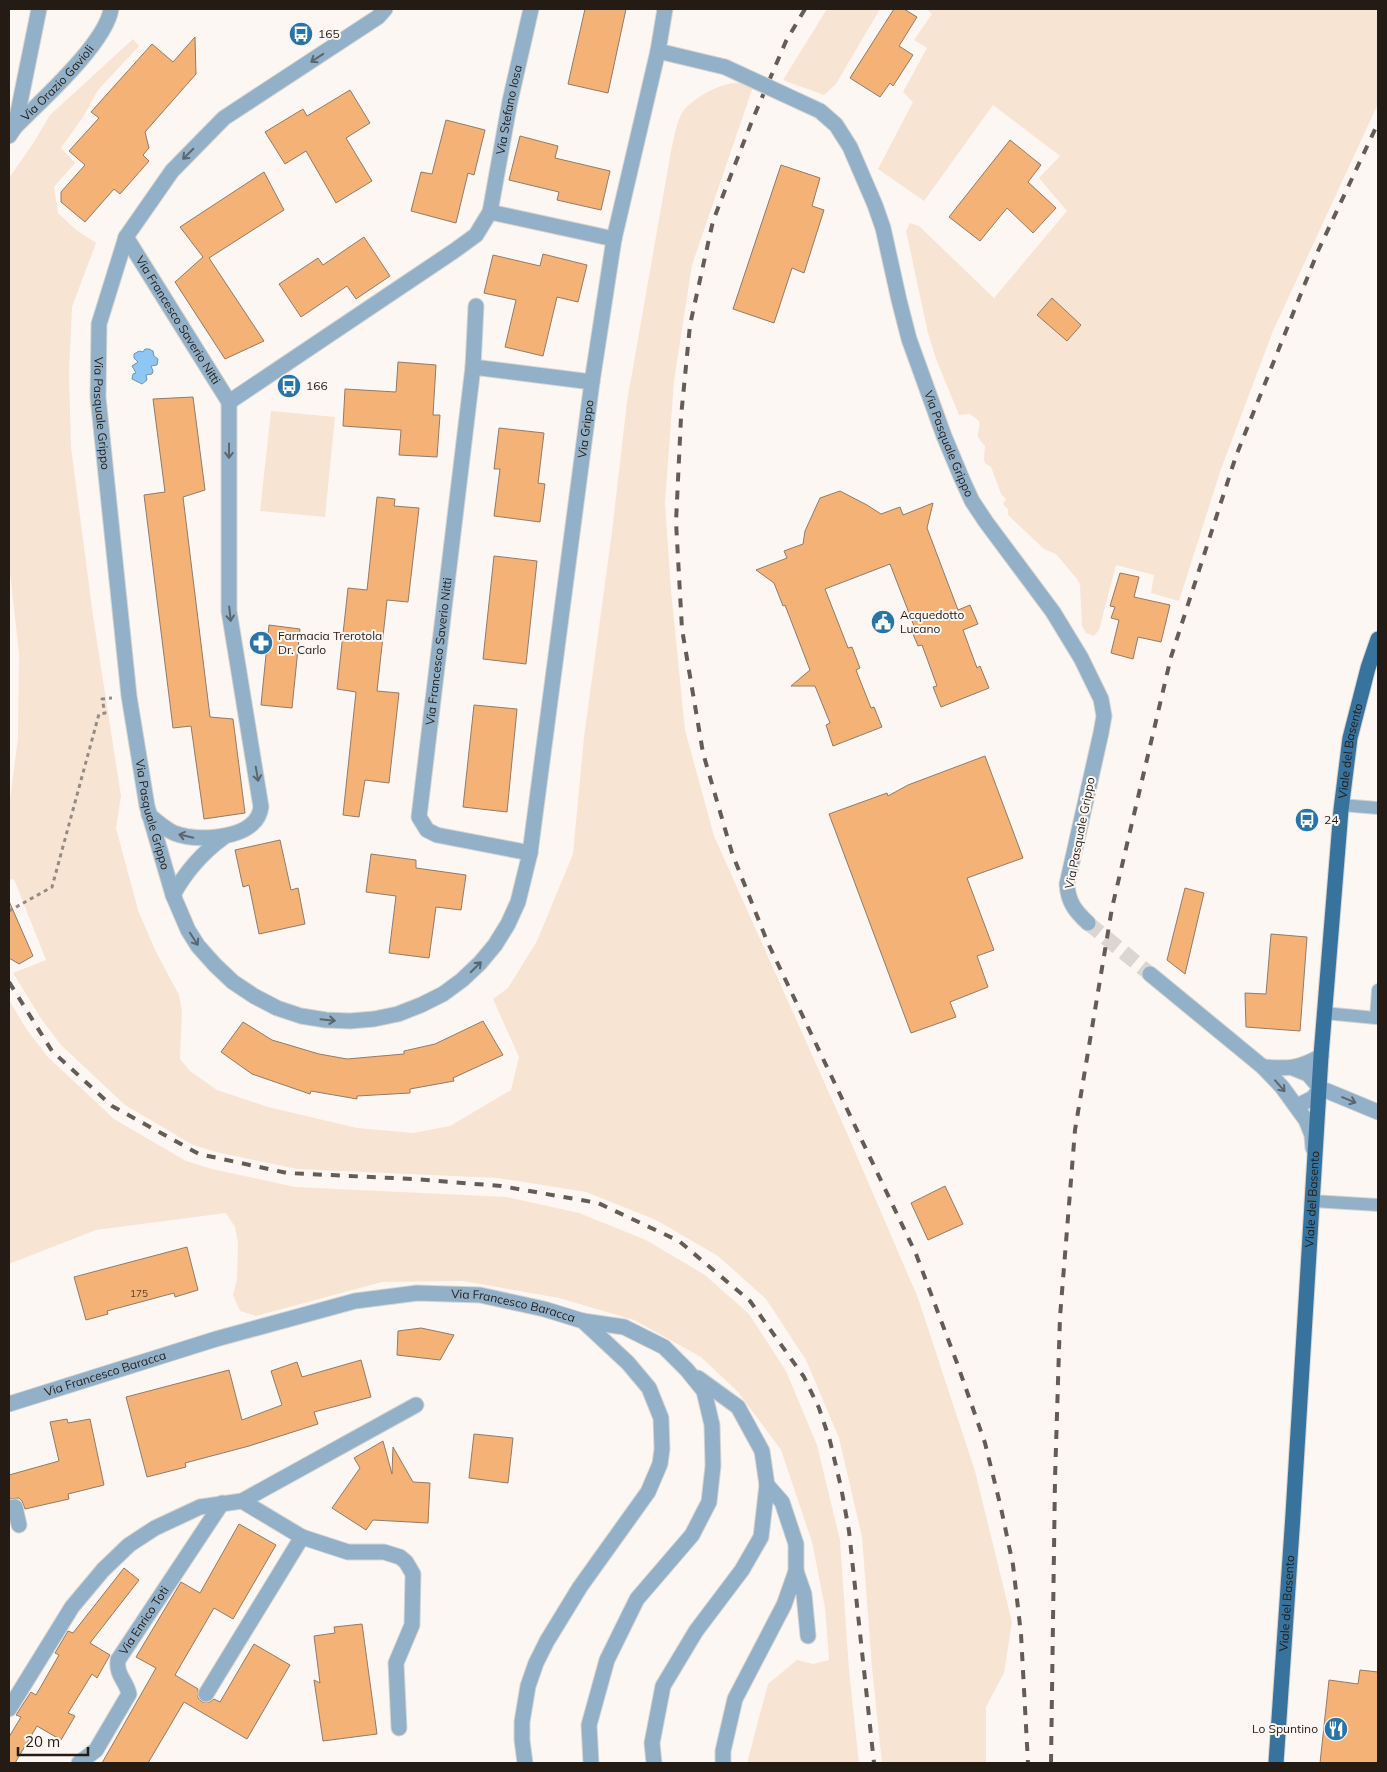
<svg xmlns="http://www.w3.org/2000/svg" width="1387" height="1772" font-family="Mulish,sans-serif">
  <rect width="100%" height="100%" fill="#fcf7f3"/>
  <g fill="#f8e4d3">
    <path d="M827 9H880L836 84 824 95 783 80Z"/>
    <path d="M927 9H1378V104L1273 331 1221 469 1179 601 1151 593 1154 575 1116 565 1099 630 1094 636 1086 633 1082 626 1080 585 1077 579 1056 554 1044 549 1008 515V509L1003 504 1006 499 1001 494 991 467 985 463 984 459 985 446C972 431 981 436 979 421L970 414 959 415 936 359 928 333 906 231 910 223 919 226 994 298 1067 211 1039 178 1060 156 993 105 924 201 878 169 913 102 903 92 927 48 914 40 932 14Z"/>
    <path d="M133 39 139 46 98 90 83 117 61 148 75 163 54 187 58 213 75 229 96 243 72 307 69 374 71 447 93 616 121 796 116 828 138 910 155 950 179 995 182 1011 180 1059 190 1071 217 1090 268 1107 357 1128 413 1133 450 1126 511 1090 519 1057 493 999 508 988 537 941 573 854 584 737 612 532 627 402 671 151C674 140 675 128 680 117 686 101 720 82 738 83 742 83 748 86 753 87L692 265 674 381 665 503 671 590 685 730 714 836 847 1133 918 1298 975 1471 1012 1622 1004 1673 986 1707V1763H882L872 1668 862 1537 839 1438 806 1360 766 1299 718 1256 656 1220 586 1192 498 1178 297 1169 216 1152 193 1145 125 1105 61 1045 42 1020 13 973 46 960 14 879 9 880V808L18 738 19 653 9 564V178L34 142 50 115Z"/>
    <path d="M271 411 335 417 325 517 260 511Z"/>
    <path d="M9 1000 27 1030 48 1057 114 1119 186 1161 212 1169 295 1187 507 1197 579 1213 646 1240 705 1275 749 1314 786 1371 817 1445 840 1540 849 1670 859 1763H747L768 1684 797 1660 813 1664 829 1660 825 1608 812 1542 781 1450 738 1392 701 1357 634 1320 559 1298 463 1281 382 1282 256 1316 240 1311 233 1295 237 1279 238 1243 235 1227 226 1213 96 1230 9 1264Z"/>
  </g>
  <path fill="#8ec7f4" stroke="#6e94b1" d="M145 349H149L153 351 154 356 158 359 157 365 151 366 153 371 152 374 146 375 147 380 142 384 132 379 133 374 136 373 132 366 138 362 134 358V354L139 351 143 352Z"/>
  <g fill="#f4b277" stroke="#917b68">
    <path d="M585 9H626L608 93 568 84Z"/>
    <path d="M894 9H904L917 17 899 46 913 55 893 86 890 83 880 97 850 78Z"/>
    <path d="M195 37 196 74 145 132 149 148 143 155 149 161 120 194 114 189 85 222 61 202V192L85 165 69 151 99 118 91 112 152 44 173 62Z"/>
    <path d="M350 90 370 123 346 138 372 181 336 203 306 151 285 164 265 132 303 109 307 116Z"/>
    <path d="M446 120 485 130 474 175 468 173 456 223 411 211 421 172 432 174Z"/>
    <path d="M520 136 558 146 555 158 610 171 601 210 557 200 559 192 509 180Z"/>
    <path d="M1010 140 1041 165 1028 182 1056 208 1033 233 1007 208 980 241 949 217Z"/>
    <path d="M781 165 820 178 812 206 824 210 804 273 792 268 774 323 733 309Z"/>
    <path d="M264 172 284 210 209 258 264 341 225 359 175 282 203 257 180 227Z"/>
    <path d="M364 237 390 276 356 299 347 286 301 317 279 284 318 258 323 265Z"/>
    <path d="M543 254 587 265 578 302 557 297 543 356 505 347 516 300 484 293 493 255 540 266Z"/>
    <path d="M1052 298 1081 325 1067 341 1037 315Z"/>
    <path d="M398 362 436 365 433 415H440L437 457 399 455 401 430 343 426 345 389 396 392Z"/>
    <path d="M193 397 205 490 183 497 210 717 233 719 245 813 204 819 191 726 173 728 144 495 165 492 153 399Z"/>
    <path d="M499 428 544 433 538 483 545 484 540 522 494 516 500 469H494Z"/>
    <path d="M840 491 867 505 881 514 900 507 903 515 933 503 927 528 958 610 970 605 978 624 963 630 977 668 980 666 989 688 941 707 933 687 937 686 922 645 918 646 910 627 914 626 890 564 825 589 848 648 852 647 860 668 856 670 871 708 874 707 882 727 833 746 826 725 830 723 815 686H791L810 670 785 605 783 606 774 583 756 570 787 558 784 551 803 544 805 531 820 498Z"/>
    <path d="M377 497 395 499 394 506 419 508 408 602 387 600 377 691 399 693 389 783 365 780 359 817 343 815 356 692 337 689 348 588 367 590Z"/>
    <path d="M494 556 537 561 526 664 483 659Z"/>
    <path d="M1120 573 1139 577 1134 597 1170 605 1161 642 1138 637 1133 659 1111 653 1119 620 1111 618 1115 607 1110 606Z"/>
    <path d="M269 625 300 629 292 708 261 705Z"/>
    <path d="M474 705 517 709 507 812 463 807Z"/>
    <path d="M985 756 1023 858 967 878 994 950 977 956 988 987 950 1002 956 1017 911 1033 829 814 887 793 888 796 908 785Z"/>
    <path d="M280 840 291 890 298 888 305 924 259 934 249 885 243 887 235 850Z"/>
    <path d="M371 854 416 860V868L466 875 461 910 436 907 429 958 389 953 396 896 366 892Z"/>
    <path d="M1185 888 1204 893 1185 974 1167 960Z"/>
    <path d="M9 901 33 956 19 964 9 958Z"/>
    <path d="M1271 934 1307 937 1300 1031 1246 1027 1245 993 1266 994Z"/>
    <path d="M483 1021 503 1055 453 1078 454 1081 410 1089V1093L357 1096V1099L311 1091 310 1094 252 1074 221 1052 243 1022 272 1040 319 1054 347 1059 404 1054V1051L435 1044Z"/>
    <path d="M945 1186 963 1224 928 1240 911 1203Z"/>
    <path d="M187 1247 198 1290 175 1297 174 1293 107 1311 108 1314 86 1320 74 1277Z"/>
    <path d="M421 1328 454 1335 440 1360 397 1355 398 1331Z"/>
    <path d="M361 1360 371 1397 314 1412 318 1424 249 1446 185 1463 186 1467 147 1477 126 1397 229 1370 242 1420 282 1405 271 1371 297 1362 302 1377Z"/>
    <path d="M67 1419 68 1423 90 1419 104 1485 68 1494 69 1499 25 1509 22 1501 19 1498 9 1499V1475L59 1461 50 1422Z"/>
    <path d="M474 1434 513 1438 508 1483 469 1478Z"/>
    <path d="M383 1441 392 1474 393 1447 413 1482 430 1483 428 1523 373 1520 366 1530 332 1508 360 1468 354 1458Z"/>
    <path d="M239 1524 276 1545 233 1619 214 1608 175 1675 198 1689V1698L202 1702H210L214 1699 220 1702 254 1644 290 1665 247 1739 184 1702 148 1763H102L156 1668 136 1657 181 1582 200 1593Z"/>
    <path d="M124 1568 139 1580 90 1643 110 1655 97 1678 92 1674 68 1713 75 1716 61 1740 37 1726 15 1763H9V1737L21 1717 16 1715 31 1692 36 1695 59 1655 55 1653 68 1631 73 1633Z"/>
    <path d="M362 1624 377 1734 323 1741 314 1680 320 1683 314 1636 335 1633 334 1627Z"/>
    <path d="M1360 1670 1378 1672V1763H1320L1329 1680 1358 1684Z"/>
  </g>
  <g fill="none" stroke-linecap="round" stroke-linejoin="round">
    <path stroke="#dcd6d2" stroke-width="15" stroke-dasharray="15 8" stroke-linecap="butt" d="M1088 923 1150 974"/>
    <g stroke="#d9d4cf" stroke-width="14">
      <g id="service">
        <path d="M1341 805 1378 808"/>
        <path d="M1324 1013 1376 1018 1378 990"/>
        <path d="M1313 1201 1378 1205"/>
      </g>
    </g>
    <g stroke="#d9d4cf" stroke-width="17">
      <g id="minor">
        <path id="s1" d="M385 9 378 17 224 118 172 171 126 237 99 324 98 397 129 696 147 806 173 895 188 930 198 946 215 965 233 982 254 996 277 1008 301 1016 326 1020 350 1021 374 1019 398 1014 421 1005 443 994 462 980 480 963 495 945 508 924 518 902 530 853 592 382 614 239 658 51"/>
        <path d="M15 127 39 9"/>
        <path id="s2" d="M9 136 15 127C41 101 106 43 111 9"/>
        <path id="s3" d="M490 212 510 101 531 9"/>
        <path id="s4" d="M126 237 229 402V611L261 807C260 814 258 819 252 824 236 839 194 841 174 833 165 829 157 822 149 815"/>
        <path d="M473 367 476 306"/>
        <path d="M229 402 454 251 476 235 490 212 614 239"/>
        <path id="s5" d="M530 853 437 835 427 830 419 817 473 367 592 382"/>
        <path d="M173 895C186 871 202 853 224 837"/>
        <path d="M1320 1088 1378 1112"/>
        <path d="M583 1321 624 1327 664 1347 687 1370 704 1391 712 1425 713 1466 709 1502 692 1535 637 1599 607 1660 589 1725 591 1763"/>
        <path id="s6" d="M9 1404 216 1339 355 1301 417 1293 480 1295 544 1309 583 1321 628 1363 649 1388 661 1418 662 1449 660 1464 648 1492 580 1587 547 1641 536 1663 528 1686 522 1722V1740L525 1763"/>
        <path d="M242 1501 302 1537 348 1552H384L400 1557 406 1562 413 1574 412 1625 396 1663 399 1728"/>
        <path d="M9 1508 15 1507 19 1525"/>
        <path d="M796 1571 804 1594 808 1636"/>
        <path d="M206 1694 302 1537"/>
        <path d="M9 1709 72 1607 103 1570 129 1545 155 1528 200 1507 242 1501 416 1405"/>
        <path id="s7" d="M79 1763 96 1750 129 1694C126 1680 116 1676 118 1660L222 1503"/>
        <path d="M654 1763 652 1743 663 1686 696 1631 742 1570 761 1537 767 1485 762 1451 738 1407 698 1378"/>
        <path d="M723 1763V1751L735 1699 784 1605 796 1571V1544L782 1502 767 1485"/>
      </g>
    </g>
    <g stroke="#d9d4cf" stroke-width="17">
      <g id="tertiary">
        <path d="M665 9 658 51 725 67"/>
        <path id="s8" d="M820 111 836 125 850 147 875 205 883 228 899 300 909 339 944 436 962 479 972 501 986 522 1053 612 1081 658 1101 699 1104 716 1101 733 1067 884C1068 902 1075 911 1088 923"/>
        <path d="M1150 974 1263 1067 1282 1087 1306 1120 1312 1135 1313 1148"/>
        <path d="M1263 1067C1287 1069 1299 1069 1321 1056"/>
        <path d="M1293 1068 1308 1074 1320 1088 1313 1098 1297 1106"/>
      </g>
    </g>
    <g stroke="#d9d4cf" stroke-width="17">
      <g id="primary">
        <path id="s9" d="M1276 1763 1293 1515 1321 1056 1341 810 1350 738 1368 668 1378 639"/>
      </g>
    </g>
    <path stroke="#938c86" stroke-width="3" stroke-dasharray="4 4" stroke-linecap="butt" d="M9 911 52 887 99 714 105 713 102 699 112 698"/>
    <use href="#service" stroke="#92b1c9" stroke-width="12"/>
    <use href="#minor" stroke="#92b1c9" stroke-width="15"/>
    <use href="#tertiary" stroke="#92b1c9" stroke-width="15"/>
    <use href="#primary" stroke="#38739e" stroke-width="15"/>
    <g stroke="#645d56" stroke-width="4" stroke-dasharray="9 9" stroke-linecap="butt">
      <path d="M805 9 786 41 752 121 713 221 690 325 681 417 676 522 682 629 703 753 732 853 767 941 916 1254 957 1363 985 1443 1001 1508 1013 1565 1021 1634 1028 1763"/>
      <path d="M9 982 52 1051 112 1106 199 1154 287 1173 413 1179 501 1186 598 1203 679 1241 750 1301 804 1377 819 1408 830 1441 841 1487 849 1531 874 1763"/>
      <path d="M1051 1763 1055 1479 1060 1317 1075 1130 1112 908 1171 657 1236 456 1318 251 1378 123"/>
    </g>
    <g stroke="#d9d4cf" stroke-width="17" stroke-linecap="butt">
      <path id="tertiary-bridge" d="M725 67 820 111"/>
    </g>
    <use href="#tertiary-bridge" stroke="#92b1c9" stroke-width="15"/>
  </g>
  <defs><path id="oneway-shaft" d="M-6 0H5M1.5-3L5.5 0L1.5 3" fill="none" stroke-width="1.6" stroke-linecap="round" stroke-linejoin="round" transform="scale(1.25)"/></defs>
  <g stroke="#5b666e">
    <use href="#oneway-shaft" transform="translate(317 58) rotate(147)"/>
    <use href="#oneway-shaft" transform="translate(188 154) rotate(135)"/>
    <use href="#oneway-shaft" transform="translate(229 451) rotate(90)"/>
    <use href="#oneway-shaft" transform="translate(230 614) rotate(84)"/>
    <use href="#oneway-shaft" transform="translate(257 774) rotate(80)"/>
    <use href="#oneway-shaft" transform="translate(186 836) rotate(-167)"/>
    <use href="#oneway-shaft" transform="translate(194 939) rotate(57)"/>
    <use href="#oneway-shaft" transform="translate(476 967) rotate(-45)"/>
    <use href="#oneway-shaft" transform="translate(328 1020) rotate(6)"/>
    <use href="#oneway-shaft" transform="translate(1280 1086) rotate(49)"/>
    <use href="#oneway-shaft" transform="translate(1349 1100) rotate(22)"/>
  </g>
  <defs>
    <g id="bus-disc" transform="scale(1.25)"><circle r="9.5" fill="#2874a7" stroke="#fcf7f3"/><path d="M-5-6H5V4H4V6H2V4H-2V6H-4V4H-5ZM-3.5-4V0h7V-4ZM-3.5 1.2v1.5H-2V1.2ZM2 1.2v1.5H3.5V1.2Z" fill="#fff"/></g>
    <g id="civic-disc" transform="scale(1.25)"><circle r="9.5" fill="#2874a7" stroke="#fcf7f3"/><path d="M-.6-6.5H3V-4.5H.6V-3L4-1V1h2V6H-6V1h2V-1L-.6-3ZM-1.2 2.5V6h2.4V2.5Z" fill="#fff"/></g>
    <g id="pharmacy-disc" transform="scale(1.25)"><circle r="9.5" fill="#2874a7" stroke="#fcf7f3"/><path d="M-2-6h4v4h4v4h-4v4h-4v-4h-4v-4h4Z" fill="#fff"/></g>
    <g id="restaurant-disc" transform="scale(1.25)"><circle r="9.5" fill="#2874a7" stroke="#fcf7f3"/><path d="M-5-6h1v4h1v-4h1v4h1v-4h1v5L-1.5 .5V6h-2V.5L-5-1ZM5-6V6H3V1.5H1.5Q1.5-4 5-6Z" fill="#fff"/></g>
  </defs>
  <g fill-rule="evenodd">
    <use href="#bus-disc" x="301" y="34"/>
    <use href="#bus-disc" x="289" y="386"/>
    <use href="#civic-disc" x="883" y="622"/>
    <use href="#pharmacy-disc" x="261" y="643"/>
    <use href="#bus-disc" x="1307" y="820"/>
    <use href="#restaurant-disc" x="1336" y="1729"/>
  </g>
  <g text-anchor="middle" stroke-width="4" stroke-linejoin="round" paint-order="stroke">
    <g font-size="10" fill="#58422d">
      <text x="139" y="1297">175</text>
    </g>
    <g font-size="12" fill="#241c14" stroke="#fcf7f3" text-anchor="start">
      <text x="318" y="38">165</text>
      <text x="306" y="390">166</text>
      <text x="900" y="619">Acquedotto<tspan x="900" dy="14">Lucano</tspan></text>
      <text x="278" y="640">Farmacia Trerotola<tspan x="278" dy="14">Dr. Carlo</tspan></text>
      <text x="1324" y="824">24</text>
      <text x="1318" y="1733" text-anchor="end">Lo Spuntino</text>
    </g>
    <g font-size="12" fill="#241c14" stroke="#fcf7f3">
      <text dy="4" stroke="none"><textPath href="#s2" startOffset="72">Via Orazio Gavioli</textPath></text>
      <text dy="4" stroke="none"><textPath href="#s3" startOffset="104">Via Stefano Iosa</textPath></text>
      <text dy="4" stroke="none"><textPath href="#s4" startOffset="98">Via Francesco Saverio Nitti</textPath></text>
      <text dy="4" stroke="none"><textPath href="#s1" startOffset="530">Via Pasquale Grippo</textPath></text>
      <text dy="4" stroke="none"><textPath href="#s1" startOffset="1948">Via Grippo</textPath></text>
      <text dy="4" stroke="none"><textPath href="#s8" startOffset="361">Via Pasquale Grippo</textPath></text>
      <text dy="4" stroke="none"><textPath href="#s5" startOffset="288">Via Francesco Saverio Nitti</textPath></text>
      <text dy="4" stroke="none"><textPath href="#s9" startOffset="1015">Viale del Basento</textPath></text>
      <text dy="4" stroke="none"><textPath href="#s1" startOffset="935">Via Pasquale Grippo</textPath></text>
      <text transform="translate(1080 833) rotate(-79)" y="4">Via Pasquale Grippo</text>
      <text dy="4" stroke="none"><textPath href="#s9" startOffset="565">Viale del Basento</textPath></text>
      <text dy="4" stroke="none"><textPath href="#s6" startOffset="521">Via Francesco Baracca</textPath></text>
      <text dy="4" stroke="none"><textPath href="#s6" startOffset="101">Via Francesco Baracca</textPath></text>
      <text dy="4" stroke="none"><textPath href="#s9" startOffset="160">Viale del Basento</textPath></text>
      <text dy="4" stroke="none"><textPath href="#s7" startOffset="170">Via Enrico Toti</textPath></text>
    </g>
  </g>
  <rect width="1387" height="1772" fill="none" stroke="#241c14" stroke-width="20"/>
  <path d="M18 1747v8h70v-8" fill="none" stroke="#241c14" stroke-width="2.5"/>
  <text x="25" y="1747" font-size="15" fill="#241c14" stroke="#fcf7f3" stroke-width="4" paint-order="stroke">20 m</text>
</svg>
